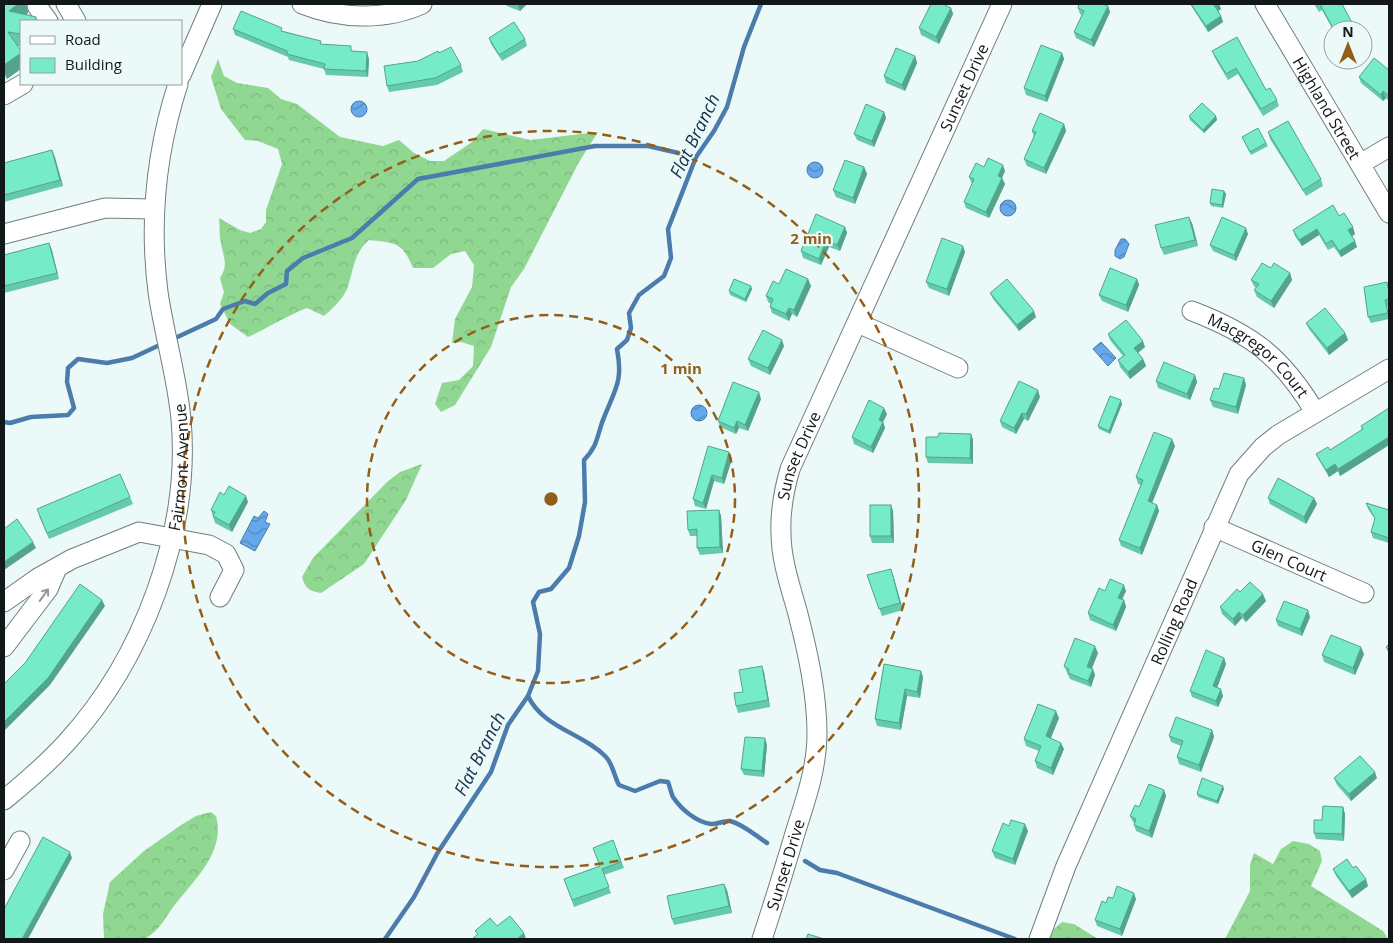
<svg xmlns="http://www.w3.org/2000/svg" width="1393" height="943" font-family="'Open Sans',sans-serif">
  <defs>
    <pattern id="forest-crowns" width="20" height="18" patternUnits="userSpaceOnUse" patternTransform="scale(1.25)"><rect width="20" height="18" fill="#90d792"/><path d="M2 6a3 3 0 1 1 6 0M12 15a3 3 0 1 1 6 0" fill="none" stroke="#7bb87d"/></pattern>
    <pattern id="water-waves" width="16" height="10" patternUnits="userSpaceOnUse" patternTransform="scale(1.25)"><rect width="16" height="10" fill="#65a8eb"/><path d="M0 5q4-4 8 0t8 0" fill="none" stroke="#5288bd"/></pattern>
  </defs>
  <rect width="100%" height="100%" fill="#ecf9f9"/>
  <g fill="url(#forest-crowns)">
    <path d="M218 59 224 76 237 83 268 88 281 99 297 104 340 137 383 146 399 140 414 153 430 161H444L472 142 483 129 530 140 598 132 579 162 524 269 511 287 491 347 455 405 441 412 435 404 442 383 459 380 473 366 474 346 461 342 452 343 455 319 472 287 474 265 465 251 451 254 433 268H413C402 242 396 243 369 240 353 254 354 270 347 289 342 300 332 309 324 316L307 308C286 316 268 328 248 337L230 324 220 304 224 292 220 278C229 264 223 257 221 243 219 235 220 226 219 218L240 230 250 233 261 229 266 222V210L282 164 278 149 258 141 245 140 221 109 211 77Z"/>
    <path d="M422 464 406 500 364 564 321 593C309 591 305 588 302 577L313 558 387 482 400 472Z"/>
    <path d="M211 812 216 816C226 852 194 880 174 906 165 918 159 931 146 938 139 942 113 939 104 939L103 914 110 882 144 851 181 825 196 816Z"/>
    <path d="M1293 841 1309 844 1320 851 1322 861 1311 886 1383 931 1388 939H1225L1250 891V865L1254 853 1273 864 1281 849Z"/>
    <path d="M1062 922 1074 924 1098 939H1050L1054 929Z"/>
  </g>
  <g fill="url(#water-waves)" stroke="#4c7cab">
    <circle cx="359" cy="109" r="8"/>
    <circle cx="815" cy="170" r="8"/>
    <circle cx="1008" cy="208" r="8"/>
    <path d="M1121 239H1125L1129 244 1124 257 1120 259 1115 256V250Z"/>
    <path d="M1101 342 1116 358 1108 366 1093 349Z"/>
    <circle cx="699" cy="413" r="8"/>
    <path d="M264 511 268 514 265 522 270 524 255 551 240 543 254 516 258 518Z"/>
  </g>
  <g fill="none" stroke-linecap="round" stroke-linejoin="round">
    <g stroke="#4c7cab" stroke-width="4.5">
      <path d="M171 340 216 319 223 309 245 301 255 304 268 293 286 284 287 271 303 258 352 238 418 179 595 146H648L696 157"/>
      <path d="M4 422 10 423 31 417 68 415 74 408 67 382 68 368 78 359 107 363 132 358 164 343"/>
      <path d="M528 696C543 728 583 733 606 757 613 764 614 776 619 785L635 791 660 781 668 782C670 787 671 793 673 797 681 809 696 822 711 824 718 825 723 820 730 821 743 824 756 836 767 843"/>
      <path d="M805 861 820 870 837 873 1015 939"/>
      <path d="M385 939 414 897 438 852 491 772 508 725 528 696 538 671 540 634 533 602 539 592 551 589 569 568 579 536 585 502 584 460C600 443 596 435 605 415 616 388 623 380 617 349L627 340 631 328 629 313 639 295 664 276 671 258 668 229 696 157 714 131 727 107 744 47 761 4"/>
    </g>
    <g stroke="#727d7d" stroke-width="21">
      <g id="minor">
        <path d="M66 4 76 21"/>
        <path d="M302 4C339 19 385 21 422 4"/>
        <path id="s1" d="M1265 4 1389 213"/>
        <path d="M37 6 48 21"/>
        <path d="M181 75 212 4"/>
        <path d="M4 95 23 84"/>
        <path d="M1360 164 1389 147"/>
        <path d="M4 234 105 208 153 209"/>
        <path id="s2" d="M1192 311C1252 334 1282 357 1315 412"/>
        <path d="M858 323 958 368"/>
        <path id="s3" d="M1214 527 1364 593"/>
        <path d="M4 602 38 578 72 559 139 532 209 545 226 554 234 570 220 597"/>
        <path d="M4 647 48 589 57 568"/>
        <path id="s4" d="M4 800C26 782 48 763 67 742 143 659 191 532 181 419 177 376 164 334 158 292 149 221 156 152 178 84"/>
        <path d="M4 870 20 841"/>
        <path id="s5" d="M762 939C774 903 785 867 796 830 806 799 817 767 817 734 817 694 808 653 798 614 791 588 781 561 781 533 780 511 784 490 790 469L1002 4"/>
        <path id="s6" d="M1039 939 1066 866 1239 474 1263 447 1278 435 1389 369"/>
      </g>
    </g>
    <use href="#minor" stroke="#fff" stroke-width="19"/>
  </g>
  <g fill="#65caab">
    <path d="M4 4H27L28 13 26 14 36 17 38 21H21V46H18L7 79 4 74Z"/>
    <path d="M505 4H527L520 11 507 6Z"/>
    <path d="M1190 4H1219L1221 9 1218 11 1221 16 1223 22 1208 32Z"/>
    <path d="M1314 4H1342L1356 30H1333L1322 10 1319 12Z"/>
    <path d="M1108 6 1110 12 1094 47 1076 38 1074 32 1082 15 1080 14 1078 8Z"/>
    <path d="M951 8 953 14 939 44 921 35 919 28Z"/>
    <path d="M233 29 283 31 322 44 353 51 369 59 368 77 326 75 324 69 289 60 288 57 235 35Z"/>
    <path d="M1237 37 1266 90 1277 100 1279 106 1263 116 1238 74 1228 80 1215 58 1212 51Z"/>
    <path d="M489 38 525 39 527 46 502 61 491 44Z"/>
    <path d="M439 53 461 65 463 72 437 85 389 92 387 86 418 61Z"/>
    <path d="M1062 53 1064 59 1047 102 1026 95 1024 88Z"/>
    <path d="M915 56 917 63 905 91 886 83 884 76Z"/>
    <path d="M1389 70V101L1386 98 1383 101 1361 83 1359 77Z"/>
    <path d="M884 112 886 118 874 147 857 140 854 134Z"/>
    <path d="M1189 116H1216L1217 120 1204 133 1190 120Z"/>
    <path d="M1064 124 1066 131 1046 174 1027 166 1024 159 1034 137 1032 131Z"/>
    <path d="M1268 132 1321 179 1323 186 1306 196 1270 139Z"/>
    <path d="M1242 137 1266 143 1268 146 1251 155Z"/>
    <path d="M52 150 63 186 4 202V163Z"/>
    <path d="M864 167 867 174 855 204 836 197 833 190Z"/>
    <path d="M984 167 1005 171 1002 178 1005 184 989 218 966 208 964 202 972 184 969 177Z"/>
    <path d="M1224 191 1226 194 1223 208 1211 206 1210 203Z"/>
    <path d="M1339 216 1355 234 1352 236 1357 247 1341 257 1334 247 1328 250 1319 235 1302 246 1295 236 1293 230Z"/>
    <path d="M1192 223 1198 246 1164 255 1161 248Z"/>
    <path d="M845 227 847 233 840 251 829 247 821 265 803 258 801 251Z"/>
    <path d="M1248 234 1236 261 1213 251 1210 245Z"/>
    <path d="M49 243 59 279 4 293V255Z"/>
    <path d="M965 252 949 296 929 288 926 282Z"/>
    <path d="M1271 268 1290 273 1292 280 1274 308 1257 297 1254 290 1256 288 1254 286 1251 280Z"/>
    <path d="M808 279 811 286 797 317 792 314 789 321 772 313 770 307 771 304 768 302 766 296 779 284Z"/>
    <path d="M1137 279 1139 285 1128 312 1102 301 1099 295Z"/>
    <path d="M752 289 746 302 730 295 729 291Z"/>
    <path d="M1389 289V306L1387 307 1389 319 1371 323 1368 317Z"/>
    <path d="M990 293 1036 317 1019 331 993 299Z"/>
    <path d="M1306 323 1345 333 1348 340 1329 355 1309 329Z"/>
    <path d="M1108 334 1145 347 1138 353 1143 359 1146 366 1130 379 1120 367 1118 360 1123 356 1110 340Z"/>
    <path d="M784 346 770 375 751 366 748 359Z"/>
    <path d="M1195 375 1197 382 1190 400 1158 388 1156 381Z"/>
    <path d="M1244 378 1246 385 1238 414 1213 407 1210 400 1219 389Z"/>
    <path d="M1040 397 1028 421 1024 419 1016 434 1002 427 1000 421Z"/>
    <path d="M761 399 748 431 739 428 736 434 720 427 718 421Z"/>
    <path d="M1122 404 1110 434 1099 429 1098 426Z"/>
    <path d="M1389 408V445L1340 476 1338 471 1329 477 1319 460 1316 454 1330 450 1362 430 1361 426Z"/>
    <path d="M887 414 883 422 885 428 873 453 854 444 852 437Z"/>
    <path d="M971 434 973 440V464L928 463 926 457 938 437Z"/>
    <path d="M1175 446 1152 503 1157 505 1159 511 1142 555 1121 546 1119 540 1141 485 1138 484 1136 477Z"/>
    <path d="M729 452 732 459 724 484 714 481 706 509 695 506 693 499Z"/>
    <path d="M224 495 248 502 232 532 215 523 211 510Z"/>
    <path d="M130 497 133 504 49 539 39 516Z"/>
    <path d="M1268 498H1314L1317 504 1306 524 1270 504Z"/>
    <path d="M1366 503 1389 510V543L1373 538 1371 532 1375 519 1368 509Z"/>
    <path d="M891 505 893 511 894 543H872L870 536Z"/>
    <path d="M719 510 721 516 723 553 700 555 697 548V536H690L688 530Z"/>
    <path d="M867 575H893L903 610 882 616Z"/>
    <path d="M1105 591H1126L1122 599 1124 600 1126 607 1116 631 1090 620 1088 613Z"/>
    <path d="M1240 592 1266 601 1246 622 1242 618 1235 626 1222 614 1220 607Z"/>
    <path d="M1310 617 1302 636 1278 626 1276 620Z"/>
    <path d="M1098 653 1092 668 1093 669 1095 675 1091 687 1070 679 1064 666Z"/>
    <path d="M1364 654 1355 675 1324 662 1322 655Z"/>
    <path d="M1224 658 1226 664 1217 688 1223 696 1218 707 1192 697 1190 691Z"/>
    <path d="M884 664 923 677 920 698 907 696 901 730 877 726 875 719Z"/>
    <path d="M764 672 770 707 738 713 736 706 743 692Z"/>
    <path d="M1059 718 1050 738 1064 749 1053 775 1037 768 1035 761 1039 751 1026 746 1024 739Z"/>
    <path d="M1212 730 1214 737 1201 772 1179 764 1177 757 1181 746 1171 742 1169 736Z"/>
    <path d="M767 745 764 777 744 775 741 769Z"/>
    <path d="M1334 778H1377L1351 801 1337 785Z"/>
    <path d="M1224 789 1218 804 1198 797 1197 794Z"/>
    <path d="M1164 790 1166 796 1152 838 1136 831 1134 825 1135 823 1133 822 1130 816 1139 807Z"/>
    <path d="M1343 807 1345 814 1344 841 1316 839 1314 833 1322 820Z"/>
    <path d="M1009 826 1028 831 1015 865 995 858 992 851Z"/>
    <path d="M613 840 624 868 604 875 611 893 574 907 564 879 600 866Z"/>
    <path d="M1353 868 1368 886 1352 898 1336 876 1333 869Z"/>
    <path d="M727 890 732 913 674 925 672 919Z"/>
    <path d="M1113 898 1136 899 1122 936 1097 926 1095 920 1106 903Z"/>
  </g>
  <g fill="#53a48b">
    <path d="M18 4H27L28 13 14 23 9 11Z"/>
    <path d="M519 4H527L520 11 518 5Z"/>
    <path d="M1216 4H1219L1221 9 1217 12 1214 5Z"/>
    <path d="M1108 6 1110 12 1094 47 1091 40Z"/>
    <path d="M951 8 953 14 939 44 936 37Z"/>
    <path d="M1221 16 1223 22 1208 32 1206 26Z"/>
    <path d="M367 52 369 59 368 77 366 71Z"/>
    <path d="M21 53V69L7 79 4 69V65Z"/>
    <path d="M1062 53 1064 59 1047 102 1045 96Z"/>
    <path d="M915 56 917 63 905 91 902 85Z"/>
    <path d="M1383 91 1386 98 1383 101 1381 95Z"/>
    <path d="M884 112 886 118 874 147 872 141Z"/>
    <path d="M1216 116 1217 120 1204 133 1203 130Z"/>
    <path d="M1064 124 1066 131 1046 174 1044 168Z"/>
    <path d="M52 150 55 157 63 186 60 180Z"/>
    <path d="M1003 165 1005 171 1000 182 998 176Z"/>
    <path d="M864 167 867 174 855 204 853 198Z"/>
    <path d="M1002 178 1005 184 989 218 986 212Z"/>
    <path d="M1224 191 1226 194 1223 208 1222 205Z"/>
    <path d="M1189 217 1192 223 1198 246 1195 240Z"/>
    <path d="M845 227 847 233 840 251 837 245Z"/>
    <path d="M1353 227 1355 234 1351 237 1348 230Z"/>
    <path d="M1246 228 1248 234 1236 261 1234 255Z"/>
    <path d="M1317 229 1319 235 1302 246 1299 240Z"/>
    <path d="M826 240 829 247 821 265 819 259Z"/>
    <path d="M1355 241 1357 247 1341 257 1339 251Z"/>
    <path d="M49 243 52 250 59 279 57 273Z"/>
    <path d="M963 246 965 252 949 296 947 289Z"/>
    <path d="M1290 273 1292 280 1274 308 1271 301Z"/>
    <path d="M808 279 811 286 797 317 794 310Z"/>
    <path d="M1137 279 1139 285 1128 312 1126 305Z"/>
    <path d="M751 286 752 289 746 302 745 299Z"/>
    <path d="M789 308 792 314 789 321 786 314Z"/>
    <path d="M1034 311 1036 317 1019 331 1017 325Z"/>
    <path d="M1345 333 1348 340 1329 355 1327 348Z"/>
    <path d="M782 340 784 346 770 375 768 368Z"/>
    <path d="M1143 341 1145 347 1136 354 1134 348Z"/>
    <path d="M1143 359 1146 366 1130 379 1128 372Z"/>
    <path d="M1195 375 1197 382 1190 400 1187 394Z"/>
    <path d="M1244 378 1246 385 1238 414 1236 407Z"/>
    <path d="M1038 390 1040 397 1028 421 1026 414Z"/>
    <path d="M759 392 761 399 748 431 745 425Z"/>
    <path d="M1121 400 1122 404 1110 434 1109 431Z"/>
    <path d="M884 408 887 414 883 422 885 428 873 453 871 447 879 420Z"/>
    <path d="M1022 413 1024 419 1016 434 1014 428Z"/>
    <path d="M737 421 739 428 736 434 734 428Z"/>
    <path d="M971 434 973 440V464L970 458Z"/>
    <path d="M1389 437V445L1340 476 1338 469Z"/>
    <path d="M1172 439 1175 446 1150 508 1148 501Z"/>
    <path d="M729 452 732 459 724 484 722 478Z"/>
    <path d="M1335 464 1338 471 1329 477 1326 470Z"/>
    <path d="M712 475 714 481 706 509 703 503Z"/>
    <path d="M246 496 248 502 232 532 229 525Z"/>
    <path d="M1314 498 1317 504 1306 524 1304 517Z"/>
    <path d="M891 505 893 511 894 543 891 536Z"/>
    <path d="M1157 505 1159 511 1142 555 1140 548Z"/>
    <path d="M719 510 721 516 723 553 720 547Z"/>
    <path d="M33 542 36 548 4 570V562Z"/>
    <path d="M891 569 893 575 903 610 900 603Z"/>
    <path d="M1124 585 1126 591 1120 604 1118 598Z"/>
    <path d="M1263 594 1266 601 1246 622 1243 615Z"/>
    <path d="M102 600 105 606 50 685 4 731V722Z"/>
    <path d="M1124 600 1126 607 1116 631 1113 625Z"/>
    <path d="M1308 610 1310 617 1302 636 1300 629Z"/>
    <path d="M1239 612 1242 618 1235 626 1233 619Z"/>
    <path d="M1095 646 1098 653 1090 673 1087 667Z"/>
    <path d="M1361 647 1364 654 1355 675 1353 668Z"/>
    <path d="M1224 658 1226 664 1215 693 1213 686Z"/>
    <path d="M762 666 764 672 770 707 768 700Z"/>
    <path d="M1093 669 1095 675 1091 687 1088 681Z"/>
    <path d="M921 671 923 677 920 698 917 692Z"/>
    <path d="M905 689 907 696 901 730 899 723Z"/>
    <path d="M1221 689 1223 696 1218 707 1216 701Z"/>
    <path d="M1056 711 1059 718 1049 743 1046 736Z"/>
    <path d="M1212 730 1214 737 1201 772 1199 765Z"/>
    <path d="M765 738 767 745 764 777 762 771Z"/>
    <path d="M1061 743 1064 749 1053 775 1051 768Z"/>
    <path d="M1375 772 1377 778 1351 801 1349 794Z"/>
    <path d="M1223 786 1224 789 1218 804 1217 801Z"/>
    <path d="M1164 790 1166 796 1152 838 1149 831Z"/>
    <path d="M1343 807 1345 814 1344 841 1342 834Z"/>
    <path d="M1025 824 1028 831 1015 865 1013 859Z"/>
    <path d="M70 852 72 858 28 939H22Z"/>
    <path d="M1366 879 1368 886 1352 898 1349 891Z"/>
    <path d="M724 884 727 890 732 913 729 906Z"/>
    <path d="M1134 893 1136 899 1122 936 1120 929Z"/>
    <path d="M524 933 526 939H517Z"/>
  </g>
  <g fill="#76ebc7" stroke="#53a48b">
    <path d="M4 4H18L9 11 36 17V21H21V34L8 32 21 51V53L4 65Z"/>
    <path d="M931 4H943L951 8 936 37 919 28Z"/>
    <path d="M1079 4H1103L1108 6 1091 40 1074 32 1084 11 1078 8Z"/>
    <path d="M1191 4H1216L1214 5 1221 16 1206 26Z"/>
    <path d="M1320 4H1342L1356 30H1334Z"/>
    <path d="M241 11 282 28 281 31 321 41 320 44 351 46V51L367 52 366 71 324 69 325 64 287 54V51L233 29Z"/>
    <path d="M514 22 525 39 499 55 489 38Z"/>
    <path d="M1237 37 1266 90 1270 88 1277 100 1261 109 1236 68 1226 74 1212 51Z"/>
    <path d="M1041 45 1062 53 1045 96 1024 88Z"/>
    <path d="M451 47 461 65 435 78 387 86 384 66 418 61 438 51 439 53Z"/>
    <path d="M896 48 915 56 902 85 884 76Z"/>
    <path d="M1374 58 1389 70V96L1383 91 1381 95 1359 77Z"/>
    <path d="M1202 103 1216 116 1203 130 1189 116Z"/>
    <path d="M866 104 884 112 872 141 854 134Z"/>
    <path d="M1040 113 1064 124 1044 168 1024 159 1036 132 1032 131Z"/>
    <path d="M1288 121 1321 179 1303 190 1268 132Z"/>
    <path d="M1258 128 1266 143 1250 152 1242 137Z"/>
    <path d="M52 150 60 180 4 195V163Z"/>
    <path d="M988 158 1003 165 998 176 1002 178 986 212 964 202 974 179 969 177 976 163 984 167Z"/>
    <path d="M845 160 864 167 853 198 833 190Z"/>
    <path d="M1212 189 1224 191 1222 205 1210 203Z"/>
    <path d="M1333 205 1339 216 1344 213 1353 227 1348 230 1355 241 1339 251 1332 240 1326 244 1317 229 1299 240 1293 230Z"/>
    <path d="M816 214 845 227 837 245 826 240 819 259 801 251Z"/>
    <path d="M1189 217 1195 240 1161 248 1155 225Z"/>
    <path d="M1222 217 1246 228 1234 255 1210 245Z"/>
    <path d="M942 238 963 246 947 289 926 282Z"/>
    <path d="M49 243 57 273 4 286V255Z"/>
    <path d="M1262 263 1271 268 1274 263 1290 273 1271 301 1254 290 1259 284 1251 280Z"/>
    <path d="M1110 268 1137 279 1126 305 1099 295Z"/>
    <path d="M786 269 808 279 794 310 789 308 786 314 770 307 773 299 766 296 773 281 779 284Z"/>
    <path d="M734 279 751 286 745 299 729 291Z"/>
    <path d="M1007 279 1034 311 1017 325 990 293Z"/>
    <path d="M1387 282 1389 293V299L1385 300 1388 313 1368 317 1364 287Z"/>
    <path d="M1325 308 1345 333 1327 348 1306 323Z"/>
    <path d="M1126 320 1143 341 1134 348 1143 359 1128 372 1118 360 1125 355 1108 334Z"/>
    <path d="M763 330 782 340 768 368 748 359Z"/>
    <path d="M1164 362 1195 375 1187 394 1156 381Z"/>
    <path d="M1224 373 1244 378 1236 407 1210 400 1214 388 1219 389Z"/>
    <path d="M1019 381 1038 390 1026 414 1022 413 1014 428 1000 421Z"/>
    <path d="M733 382 759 392 745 425 737 421 734 428 718 421Z"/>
    <path d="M1110 396 1121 400 1109 431 1098 426Z"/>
    <path d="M869 400 884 408 879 420 883 422 871 447 852 437Z"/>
    <path d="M1389 408V437L1338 469 1335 464 1326 470 1316 454 1328 447 1330 450 1363 429 1361 426Z"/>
    <path d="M1154 432 1172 439 1148 501 1157 505 1140 548 1119 540 1143 480 1136 477Z"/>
    <path d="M939 433 971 434 970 458 926 457V437H938Z"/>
    <path d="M708 446 729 452 722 478 712 475 703 503 693 499Z"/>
    <path d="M120 474 130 497 47 533 37 509Z"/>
    <path d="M1278 478 1314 498 1304 517 1268 498Z"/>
    <path d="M229 486 246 496 229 525 213 516 215 512 211 510 220 492 224 495Z"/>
    <path d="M1366 503 1389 510V538L1371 532 1375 518Z"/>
    <rect x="870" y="505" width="21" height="31"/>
    <path d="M719 510 720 547 697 548V529L688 530 687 511Z"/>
    <path d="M17 519 33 542 4 562V529Z"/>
    <path d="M891 569 900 603 879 609 867 575Z"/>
    <path d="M1110 579 1124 585 1118 598 1124 600 1113 625 1088 613 1099 588 1105 591Z"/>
    <path d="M1250 582 1263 594 1243 615 1239 612 1233 619 1220 607 1237 589 1240 592Z"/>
    <path d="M80 584 102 600 48 678 4 722V684L25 663Z"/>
    <path d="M1284 601 1308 610 1300 629 1276 620Z"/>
    <path d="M1331 635 1361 647 1353 668 1322 655Z"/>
    <path d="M1075 638 1095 646 1087 667 1093 669 1088 681 1068 673 1069 669 1064 666Z"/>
    <path d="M1389 644V652L1386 647Z"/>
    <path d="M1206 650 1224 658 1213 686 1221 689 1216 701 1190 691Z"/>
    <path d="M884 664 921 671 917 692 905 689 899 723 875 719Z"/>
    <path d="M762 666 768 700 736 706 734 693 743 692 739 670Z"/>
    <path d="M1038 704 1056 711 1046 736 1061 743 1051 768 1035 761 1041 746 1024 739Z"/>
    <path d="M1176 717 1212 730 1199 765 1177 757 1183 741 1169 736Z"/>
    <path d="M745 737 765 738 762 771 741 769Z"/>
    <path d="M1360 756 1375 772 1349 794 1334 778Z"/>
    <path d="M1202 778 1223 786 1217 801 1197 794Z"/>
    <path d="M1149 784 1164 790 1149 831 1134 825 1136 819 1130 816 1135 805 1139 807Z"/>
    <path d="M1323 806 1343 807 1342 834 1314 833V820H1322Z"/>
    <path d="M1011 820 1025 824 1013 859 992 851 1003 823 1009 826Z"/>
    <path d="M43 837 70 852 22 939H4V909Z"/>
    <path d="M613 840 621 862 602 869 609 887 572 900 564 879 600 866 593 848Z"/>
    <path d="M1347 859 1353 868 1356 866 1366 879 1349 891 1333 869Z"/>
    <path d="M724 884 729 906 672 919 667 896Z"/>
    <path d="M1117 886 1134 893 1120 929 1095 920 1102 901 1106 903 1108 897 1113 898Z"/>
    <path d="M510 916 524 933 517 939H472L478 934 475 931 490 918 497 926Z"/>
    <path d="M808 934 824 939H806Z"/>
  </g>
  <defs><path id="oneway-shaft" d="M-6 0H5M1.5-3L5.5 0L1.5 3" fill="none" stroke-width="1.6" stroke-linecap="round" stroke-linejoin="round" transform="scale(1.25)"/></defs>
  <use stroke="#949797" href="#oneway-shaft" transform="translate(44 595) rotate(-55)"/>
  <g fill="none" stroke="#955e18" stroke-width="2.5" stroke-dasharray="9 6">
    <circle cx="551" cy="499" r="184"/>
    <circle cx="551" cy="499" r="368"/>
  </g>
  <g text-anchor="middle" stroke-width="4.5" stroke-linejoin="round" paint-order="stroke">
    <g font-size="16" fill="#121717" stroke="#ecf9f9">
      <text dy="6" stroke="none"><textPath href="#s5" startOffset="902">Sunset Drive</textPath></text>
      <text dy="6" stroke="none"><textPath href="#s1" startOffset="121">Highland Street</textPath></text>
      <text dy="6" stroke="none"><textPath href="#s2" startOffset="81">Macgregor Court</textPath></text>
      <text dy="6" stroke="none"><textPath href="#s5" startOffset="498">Sunset Drive</textPath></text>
      <text dy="6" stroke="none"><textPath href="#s4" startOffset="389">Fairmont Avenue</textPath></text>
      <text dy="6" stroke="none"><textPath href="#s3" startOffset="82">Glen Court</textPath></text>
      <text dy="6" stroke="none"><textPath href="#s6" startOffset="345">Rolling Road</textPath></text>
      <text dy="6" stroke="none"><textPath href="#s5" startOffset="78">Sunset Drive</textPath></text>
    </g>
    <g font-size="18" font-style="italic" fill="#132f49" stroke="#ecf9f9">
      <text transform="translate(695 136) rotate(-64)" y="6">Flat Branch</text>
      <text transform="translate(480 754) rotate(-63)" y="6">Flat Branch</text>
    </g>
  </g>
  <circle cx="551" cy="499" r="8" fill="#955e18" stroke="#ecf9f9" stroke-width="2.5"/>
  <g font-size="15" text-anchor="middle" font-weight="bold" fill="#955e18" stroke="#ecf9f9" stroke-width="4.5" stroke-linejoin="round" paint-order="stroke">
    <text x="811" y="244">2 min</text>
    <text x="681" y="374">1 min</text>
  </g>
  <rect width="1393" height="943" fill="none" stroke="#121717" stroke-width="10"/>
  <rect x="20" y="20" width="162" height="65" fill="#ecf9f9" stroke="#959f9f"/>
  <rect x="30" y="36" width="25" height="8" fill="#ffffff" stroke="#959f9f"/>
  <text x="65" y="45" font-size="15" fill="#121717">Road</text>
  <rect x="30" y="58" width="25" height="15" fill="#76ebc7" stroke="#959f9f"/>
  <text x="65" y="70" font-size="15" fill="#121717">Building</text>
  <g transform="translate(1348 45)"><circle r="24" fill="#ecf9f9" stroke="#959f9f"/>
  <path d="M0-4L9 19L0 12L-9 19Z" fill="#955e18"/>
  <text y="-8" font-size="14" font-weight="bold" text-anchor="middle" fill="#121717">N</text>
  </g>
</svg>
